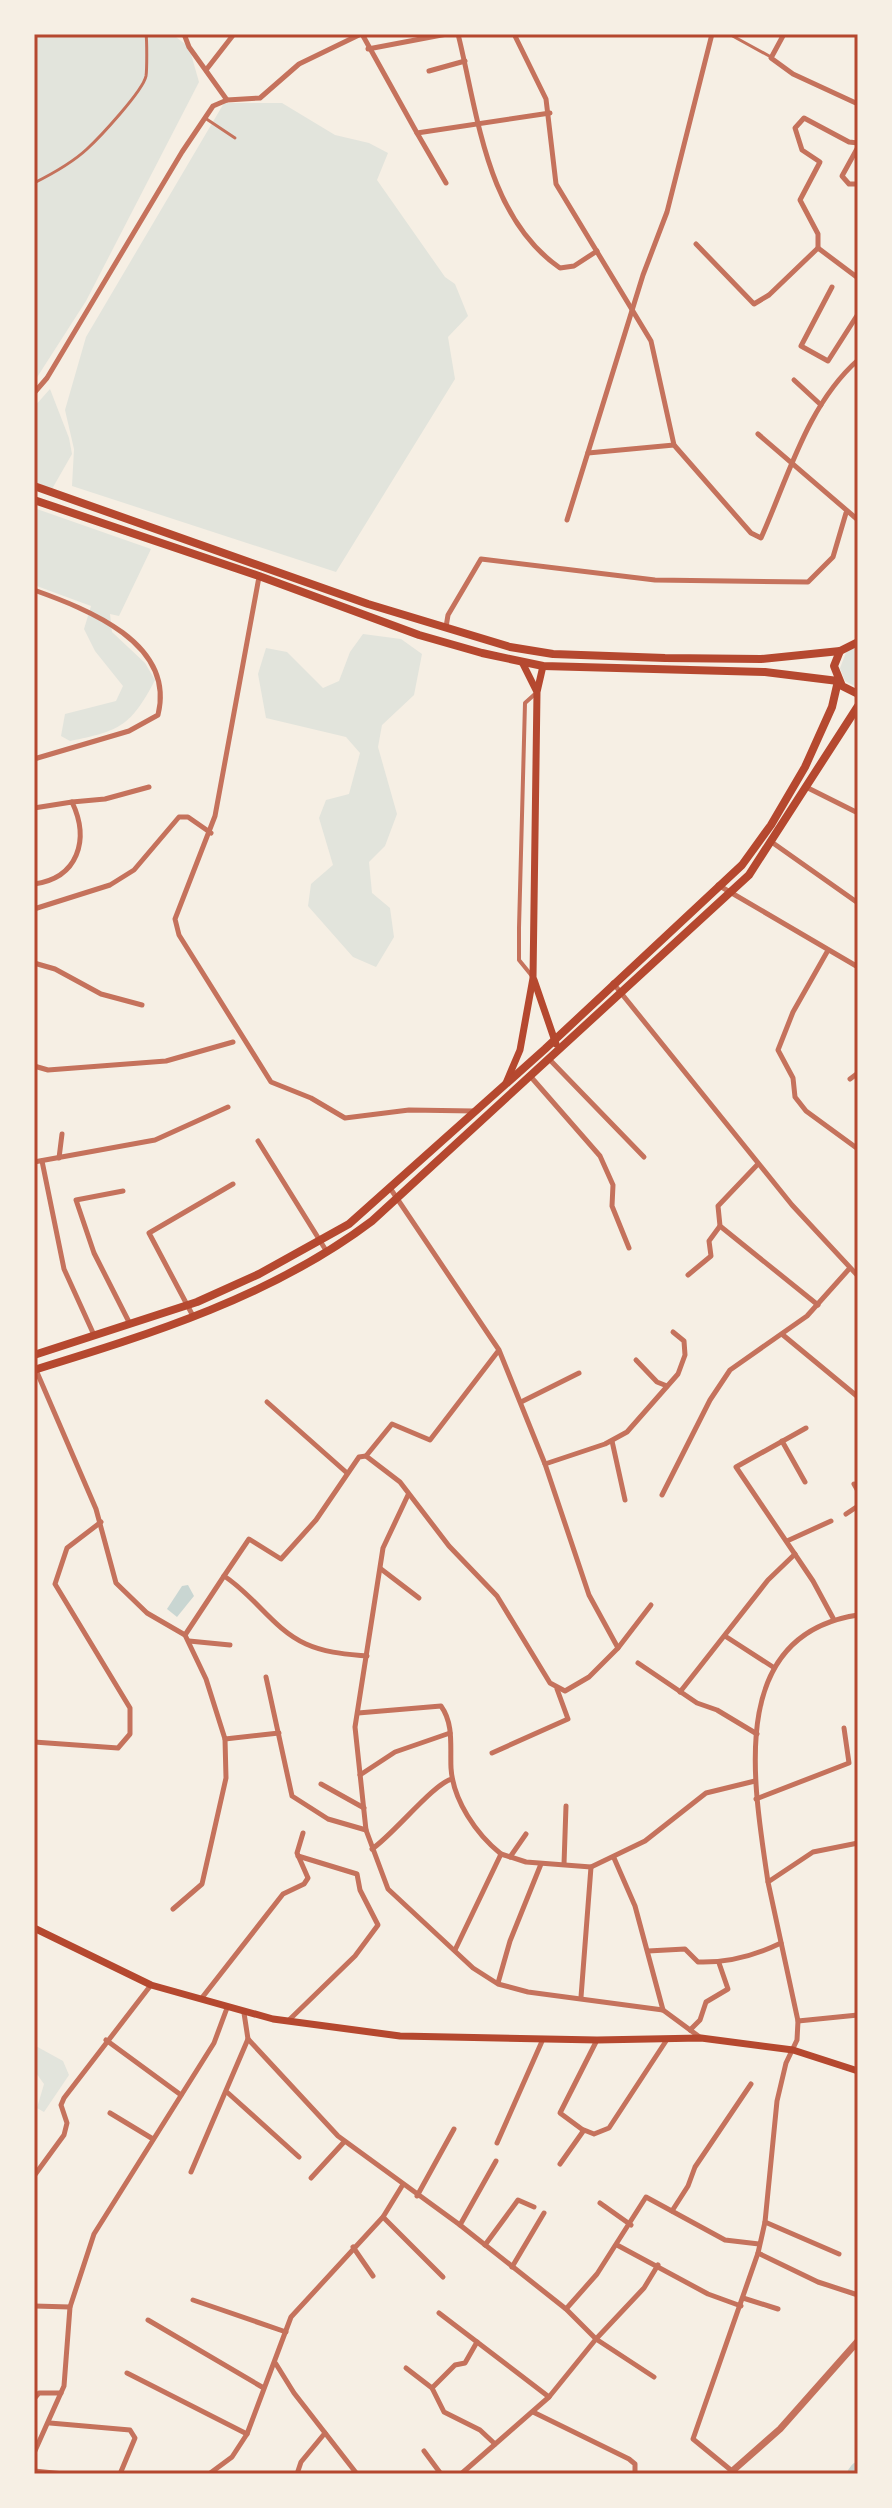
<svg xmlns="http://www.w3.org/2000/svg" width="892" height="2508" font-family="Cabin,sans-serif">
  <rect width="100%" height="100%" fill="#f6efe4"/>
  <g fill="#e2e4dc">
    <path d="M34 34H172L189 47 199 82 86 301 34 382Z"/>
    <path d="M224 103H282L335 135 369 143 388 153 377 180 445 277 455 284 468 316 448 337 455 379 336 572 72 486 74 449 65 410 86 337Z"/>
    <path d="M50 389 69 438 72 454 52 489 34 482V407Z"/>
    <path d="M34 508 151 549 119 616 110 614 112 632 145 663 155 680C131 726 120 731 70 741L61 736 65 714 116 701 123 686 95 651 84 629 91 606 34 585Z"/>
    <path d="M363 634 401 639 422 654 414 695 382 725 378 747 397 814 385 846 369 862 372 893 390 908 394 937 376 967 353 957 308 906 311 884 333 865 319 818 326 800 349 794 360 753 346 737 266 718 258 674 266 648 287 652 323 688 339 681 350 652Z"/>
    <path d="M858 645V688L845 681 840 668 847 650Z"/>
    <path d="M34 2045 63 2061 69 2075 44 2112 37 2108 44 2084 34 2070Z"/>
  </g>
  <path fill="#c9d6d2" d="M188 1585 194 1596 177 1617 167 1609 182 1586Z"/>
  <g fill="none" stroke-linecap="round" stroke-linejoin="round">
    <path stroke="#c9d6d2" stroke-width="16" d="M855 2474 858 2470"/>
    <g stroke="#c5725c" stroke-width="3">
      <path d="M729 34 771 57"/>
      <path d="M205 118 235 138"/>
      <path d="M34 183C52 174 72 163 87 149 99 138 143 91 146 76 147 70 147 40 146 34"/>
    </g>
    <path stroke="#c5725c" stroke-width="4" d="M532 976 519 960V928L525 703 535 694"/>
    <g stroke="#c5725c" stroke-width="5">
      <path d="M362 34 417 133 550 113"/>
      <path d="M458 34C478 114 486 217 560 268L574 266 597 251"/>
      <path d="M514 34 546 99 556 184 651 341 674 445 751 533 761 538C788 478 807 405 858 360"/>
      <path d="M784 34 771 58 793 74 858 104"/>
      <path d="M368 49 447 34"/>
      <path d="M206 70 234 34"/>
      <path d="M429 71 465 61"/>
      <path d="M227 100 260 98 299 64 361 34"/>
      <path d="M417 133 446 183"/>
      <path d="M858 147 842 176 849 184H858"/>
      <path d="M696 244 754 304 769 295 818 248 858 278"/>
      <path d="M818 248V234L800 200 820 162 802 150 795 128 804 118 849 142 858 143"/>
      <path d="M832 287 801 346 828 361 858 314"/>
      <path d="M794 380 821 405"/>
      <path d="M34 393 47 378 182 152 213 106 227 100 189 47 184 34"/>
      <path d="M758 434 858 520"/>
      <path d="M588 453 674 445"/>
      <path d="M567 520 643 275 667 212 712 34"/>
      <path d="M259 577 215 816 175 919 179 935 271 1082 311 1098 345 1118 409 1110 474 1111"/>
      <path d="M34 590C87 609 176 643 158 715L129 731 34 759"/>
      <path d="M446 627 448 615 481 559 655 580 808 582 833 557 846 513"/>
      <path d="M806 787 858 813"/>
      <path d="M72 802 105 799 149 787"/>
      <path d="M34 808 72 802C90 840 78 878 34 884"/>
      <path d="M773 843 858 903"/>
      <path d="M718 885 858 967"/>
      <path d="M34 909 110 885 134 870 179 817H188L211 833"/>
      <path d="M827 952 793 1012 778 1050 793 1078 795 1097 806 1111 858 1149"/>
      <path d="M34 963 55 969 101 994 142 1005"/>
      <path d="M613 983 792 1205 858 1276"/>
      <path d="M550 1060 644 1157"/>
      <path d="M34 1066 48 1070 166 1061 233 1042"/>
      <path d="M531 1077 600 1156 613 1185 612 1206 629 1248"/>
      <path d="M850 1079 858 1073"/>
      <path d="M258 1141 327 1252"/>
      <path d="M59 1158 62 1134"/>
      <path d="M42 1161 64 1269 94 1335"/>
      <path d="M34 1162 155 1140 228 1107"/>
      <path d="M758 1164 718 1206 720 1226 818 1305"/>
      <path d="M390 1188 499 1350 545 1464 589 1595 618 1648 589 1677 565 1691 550 1683 497 1596 449 1546 400 1482 366 1456 392 1424 430 1440 499 1350"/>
      <path d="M123 1191 76 1200 94 1253 130 1324"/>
      <path d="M688 1275 711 1256 709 1241 720 1226"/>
      <path d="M193 1316 149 1233 233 1184"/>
      <path d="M783 1335 858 1397"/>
      <path d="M636 1360 657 1382 667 1386"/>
      <path d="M36 1370 96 1509 116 1583 147 1613 185 1635 206 1679 225 1739 279 1733"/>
      <path d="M267 1402 347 1473"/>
      <path d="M521 1402 579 1373"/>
      <path d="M806 1428 736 1467 813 1581 833 1618"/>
      <path d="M612 1441 625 1500"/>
      <path d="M782 1441 805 1482"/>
      <path d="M545 1464 605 1444 627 1432 678 1374 685 1355 684 1341 673 1332"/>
      <path d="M854 1484 858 1491"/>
      <path d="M408 1495 383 1548 355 1727 366 1830 388 1889 473 1968 498 1984 528 1992 663 2010 701 2038"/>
      <path d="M662 1495 710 1400 730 1370 807 1316 849 1269"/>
      <path d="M846 1514 858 1506"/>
      <path d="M787 1541 831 1521"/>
      <path d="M381 1569 419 1598"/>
      <path d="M224 1576 249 1539 281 1559 316 1520 359 1457 366 1456"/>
      <path d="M185 1635 224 1576C254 1595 274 1630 306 1644 326 1653 346 1654 367 1656"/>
      <path d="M725 1636 773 1667"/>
      <path d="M189 1641 230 1645"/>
      <path d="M618 1648 651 1605"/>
      <path d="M638 1663 697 1703 717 1710 757 1734"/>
      <path d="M266 1677 292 1796 328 1819 366 1830"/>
      <path d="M680 1692 768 1580 795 1554"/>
      <path d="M358 1713 441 1706C454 1724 450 1747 451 1768 453 1800 476 1834 501 1854"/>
      <path d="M34 1742 118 1748 130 1734V1708L55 1584 67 1548 101 1522"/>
      <path d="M492 1753 568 1719 557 1689"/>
      <path d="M360 1775 395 1752 450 1733"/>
      <path d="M321 1784 364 1808"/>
      <path d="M756 1799 849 1763 844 1728"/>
      <path d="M372 1849C394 1834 434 1783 452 1779"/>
      <path d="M510 1857 526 1834"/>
      <path d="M614 1858 635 1906 663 2010"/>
      <path d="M564 1864 566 1806"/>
      <path d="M768 1882C754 1786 725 1635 858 1615"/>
      <path d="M173 1909 202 1884 226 1778 225 1739"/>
      <path d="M455 1950 501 1854 526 1862 591 1867 645 1841 706 1793 755 1781"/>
      <path d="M648 1951 685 1949 698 1962C728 1963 754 1956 781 1943"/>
      <path d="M498 1983 510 1941 541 1864"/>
      <path d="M581 1997 591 1867"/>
      <path d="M201 1999 283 1894 304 1884 308 1878 297 1853 303 1833"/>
      <path d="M244 2013 248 2039 338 2136 460 2225 566 2309 596 2339 549 2397 461 2474"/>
      <path d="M288 2021 355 1956 378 1925 360 1890 357 1874 298 1856"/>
      <path d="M798 2021 858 2015"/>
      <path d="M690 2030 700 2020 706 2002 728 1989 719 1963"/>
      <path d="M106 2040 181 2095"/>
      <path d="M228 2093 299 2157"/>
      <path d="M110 2113 153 2139"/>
      <path d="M583 2130 560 2113 597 2040"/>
      <path d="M497 2143 543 2039"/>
      <path d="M560 2164 584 2130 594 2134 609 2128 666 2041"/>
      <path d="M191 2172 248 2039"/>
      <path d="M34 2176 64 2135 67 2123 61 2105 64 2098 151 1985"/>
      <path d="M311 2178 344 2142"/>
      <path d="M417 2196 454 2129"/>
      <path d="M600 2203 631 2225"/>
      <path d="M672 2211 688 2186 695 2167 751 2084"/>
      <path d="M383 2217 443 2277"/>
      <path d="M765 2222 839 2254"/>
      <path d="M460 2225 496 2161"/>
      <path d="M485 2245 518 2200 534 2207"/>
      <path d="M617 2245 708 2294 741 2306"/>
      <path d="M353 2247 373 2276"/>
      <path d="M758 2253 818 2282 858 2295"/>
      <path d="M512 2267 544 2213"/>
      <path d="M743 2298 778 2309"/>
      <path d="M193 2300 286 2332"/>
      <path d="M34 2306 70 2307"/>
      <path d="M566 2309 597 2274 646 2197 725 2240 759 2244"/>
      <path d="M439 2313 549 2397"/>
      <path d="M148 2320 262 2387"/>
      <path d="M276 2364 294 2393 357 2474"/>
      <path d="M406 2368 432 2388 444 2412 480 2430 495 2444"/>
      <path d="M127 2373 247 2434"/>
      <path d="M654 2377 596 2339 644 2288 658 2265"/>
      <path d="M432 2388 455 2365 465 2363 477 2342"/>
      <path d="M34 2399 39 2393H61"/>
      <path d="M533 2412 629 2459 635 2464V2474"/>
      <path d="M50 2423 130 2430 135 2438 120 2474"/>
      <path d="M424 2451 441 2474"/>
      <path d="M34 2453 64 2386 70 2307 94 2234 214 2043 227 2008"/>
      <path d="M34 2471 64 2474"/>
      <path d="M732 2471 693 2439 758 2253 765 2222 777 2101 786 2063 797 2040 798 2021 768 1882 813 1852 858 1843"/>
      <path d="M209 2474 232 2457 247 2434 291 2317 383 2217 402 2186"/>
      <path d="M297 2474 301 2462 325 2433"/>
    </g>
    <path stroke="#c5725c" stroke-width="7" d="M729 2474 780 2429 858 2341"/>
    <g stroke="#b5482f" stroke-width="7">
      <path d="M522 662 536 690"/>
      <path d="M534 980 556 1044"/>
      <path d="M506 1083 520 1050 533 978 537 692 543 666"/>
      <path d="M34 1928 151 1985 273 2019 400 2036 597 2040 701 2038 793 2050 858 2071"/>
    </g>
    <g stroke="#b5482f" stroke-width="8">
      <path d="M34 486 368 604 510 647 553 654 665 658 761 659 840 651"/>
      <path d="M34 500 259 576 419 635 482 653 543 666 765 672 838 681"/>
      <path d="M858 642 840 651 834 666 842 686 858 694"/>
      <path d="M34 1355 197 1302 259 1274 349 1224 545 1049 742 865 771 825 805 767 832 707 838 681"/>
      <path d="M34 1370C151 1334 273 1296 372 1221L749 875 858 706"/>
    </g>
  </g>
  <rect width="892" height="2508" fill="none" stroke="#f6efe4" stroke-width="72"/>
  <rect x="36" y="36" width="820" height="2436" fill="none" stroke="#b5482f" stroke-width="3"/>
</svg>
